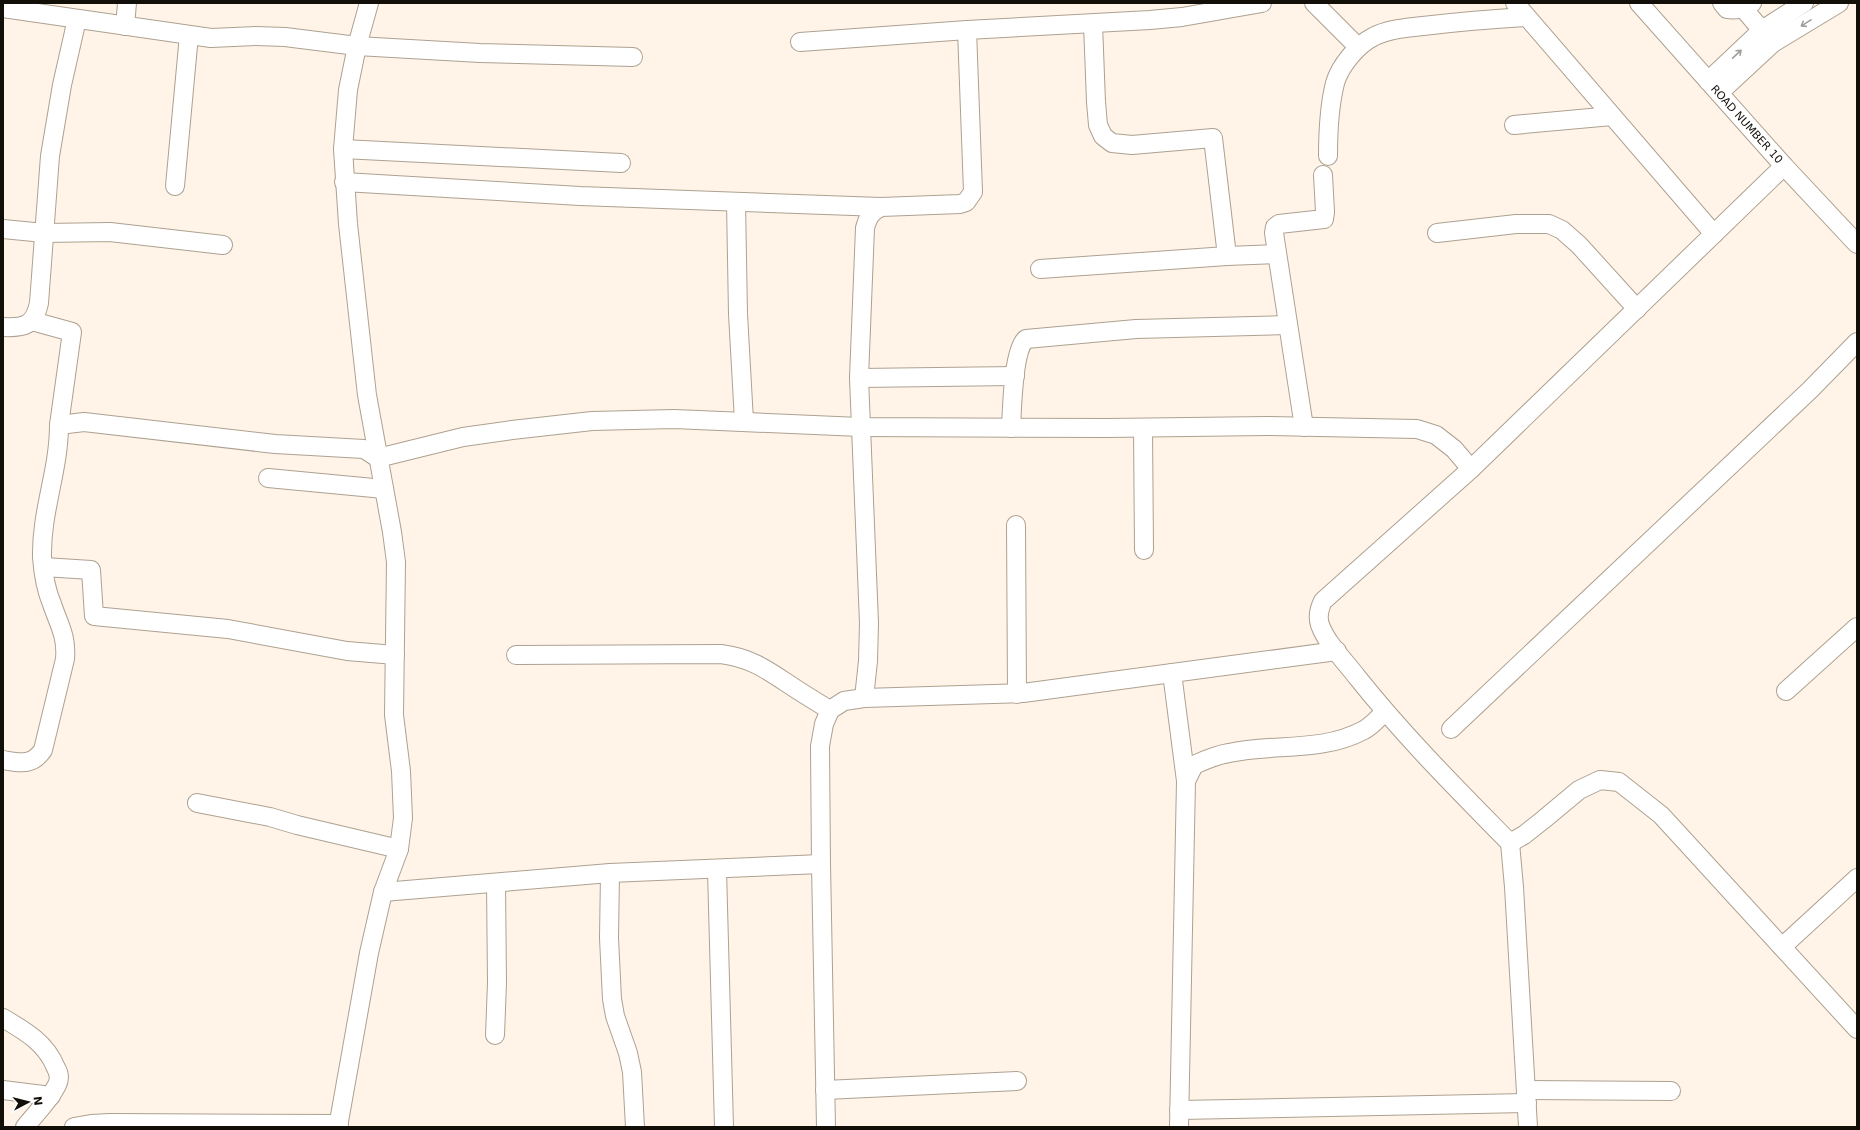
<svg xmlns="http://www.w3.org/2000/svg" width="1860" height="1130" font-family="'DejaVu Sans',sans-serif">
  <rect width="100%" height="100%" fill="#fff4e7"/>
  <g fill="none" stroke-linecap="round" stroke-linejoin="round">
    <g stroke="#ada191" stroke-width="20">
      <g id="street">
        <path d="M1314 3 1358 47"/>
        <path d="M1515 3 1714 234"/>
        <path d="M1639 3 1784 166 1857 244"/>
        <path d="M1722 3 1727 9C1737 11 1743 8 1752 3"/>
        <path d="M3 8 211 38 256 36 285 37 357 46 480 53 633 57"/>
        <path d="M1743 8 1770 40"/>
        <path d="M1093 24 1096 102 1098 125 1103 136 1112 143 1132 145 1213 138 1227 256"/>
        <path d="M125 26 127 3"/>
        <path d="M800 42 967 30 1150 20 1182 17 1262 3"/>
        <path d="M1708 81 1762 30 1804 3"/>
        <path d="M1719 93 1773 43 1839 3"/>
        <path d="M1514 125 1612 116"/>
        <path d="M343 149 621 163"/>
        <path d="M1328 156C1328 132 1329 107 1335 83 1340 66 1357 45 1373 37 1388 29 1406 28 1423 26 1457 22 1492 19 1526 17"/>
        <path d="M1784 166 1471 469 1323 601C1319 609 1317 616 1320 625 1327 644 1345 661 1357 677 1404 736 1457 789 1510 843L1524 835 1543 820 1579 790 1600 780 1619 782 1661 815 1857 1029"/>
        <path d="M344 182 580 196 881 207"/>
        <path d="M175 186 189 35"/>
        <path d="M736 202 738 314 744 421"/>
        <path d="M3 229 44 233 110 232 223 245"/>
        <path d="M1437 233 1516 224H1549L1562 230 1579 245 1637 309"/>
        <path d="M1040 269 1227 256 1276 254"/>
        <path d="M32 321 72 332 59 425"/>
        <path d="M3 327C24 328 34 326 39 303L50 156 62 85 77 19"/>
        <path d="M859 378 1015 376"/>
        <path d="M1304 427 1274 233 1275 227 1279 224 1324 219 1325 212 1323 175"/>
        <path d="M1011 428C1012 409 1013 350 1026 339L1136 329 1288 325"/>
        <path d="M1143 428 1144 550"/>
        <path d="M268 478 384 489"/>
        <path d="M1016 525 1017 694"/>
        <path d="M44 567 91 570 94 616 228 629 347 651 395 655"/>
        <path d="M516 655 721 654C753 658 770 672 796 689 807 696 818 703 830 710"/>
        <path d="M1172 673 1186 781"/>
        <path d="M1786 691 1857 627"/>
        <path d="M864 698 868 661 869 623 859 378 865 228C868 217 871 212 881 207L960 204 966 202 973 192 967 30"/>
        <path d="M1451 729 1810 390 1857 342"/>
        <path d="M3 760C21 763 32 766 43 750L65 659C67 636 59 625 52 604 46 590 43 572 42 557 41 511 59 471 59 425L84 422 275 444 364 449 378 458 463 437 512 430 592 421 674 419 860 427 1108 428 1268 426 1417 429 1436 435 1454 449 1471 469"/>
        <path d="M197 803 270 817 297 825 399 849"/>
        <path d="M1510 843 1514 887 1528 1127"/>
        <path d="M717 870 724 1127"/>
        <path d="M610 873 609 938 612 999 615 1016 628 1053 632 1072 635 1127"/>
        <path d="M383 892 610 873 821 864"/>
        <path d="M1782 947 1857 878"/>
        <path d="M3 1018C25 1031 46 1043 56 1068 59 1073 60 1079 57 1085 49 1101 36 1113 25 1127"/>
        <path d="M495 1035 497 983 496 883"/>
        <path d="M3 1090 51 1096"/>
        <path d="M825 1090 1017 1081"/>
        <path d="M1527 1090 1671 1091"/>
        <path d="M1179 1110 1527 1103"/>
        <path d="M74 1127 91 1124 110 1123 339 1124"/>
        <path d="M338 1127 369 953 383 892 399 849 403 818 401 771 394 715 396 562 392 532 367 395 348 224 343 149 348 90 357 46 369 3"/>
        <path d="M826 1127 821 864 820 746 824 724 830 710 844 701 864 698 1023 693 1337 651"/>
        <path d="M1179 1127 1186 781 1194 765C1205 760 1216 755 1229 753 1274 743 1321 753 1364 730 1372 726 1378 718 1385 712"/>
      </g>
    </g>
    <use href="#street" stroke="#fff" stroke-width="18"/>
  </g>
  <defs><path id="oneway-shaft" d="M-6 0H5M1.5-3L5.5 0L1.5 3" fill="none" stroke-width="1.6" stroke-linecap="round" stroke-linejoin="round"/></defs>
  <g stroke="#a09f9c">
    <use href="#oneway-shaft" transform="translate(1806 23) rotate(148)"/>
    <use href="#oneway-shaft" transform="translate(1737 54) rotate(-43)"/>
  </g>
  <g text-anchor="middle" stroke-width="3" stroke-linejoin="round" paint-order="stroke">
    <g font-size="11" fill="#120e08" stroke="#fff">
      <text transform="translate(1747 124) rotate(48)" y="4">ROAD NUMBER 10</text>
    </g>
  </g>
  <rect width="1860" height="1130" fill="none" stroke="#120e08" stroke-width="8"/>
  <g transform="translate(28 1102) rotate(83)" stroke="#ffffff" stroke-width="3" paint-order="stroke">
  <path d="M0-3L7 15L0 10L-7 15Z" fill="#120e08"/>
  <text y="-6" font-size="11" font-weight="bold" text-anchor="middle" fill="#120e08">N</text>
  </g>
</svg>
